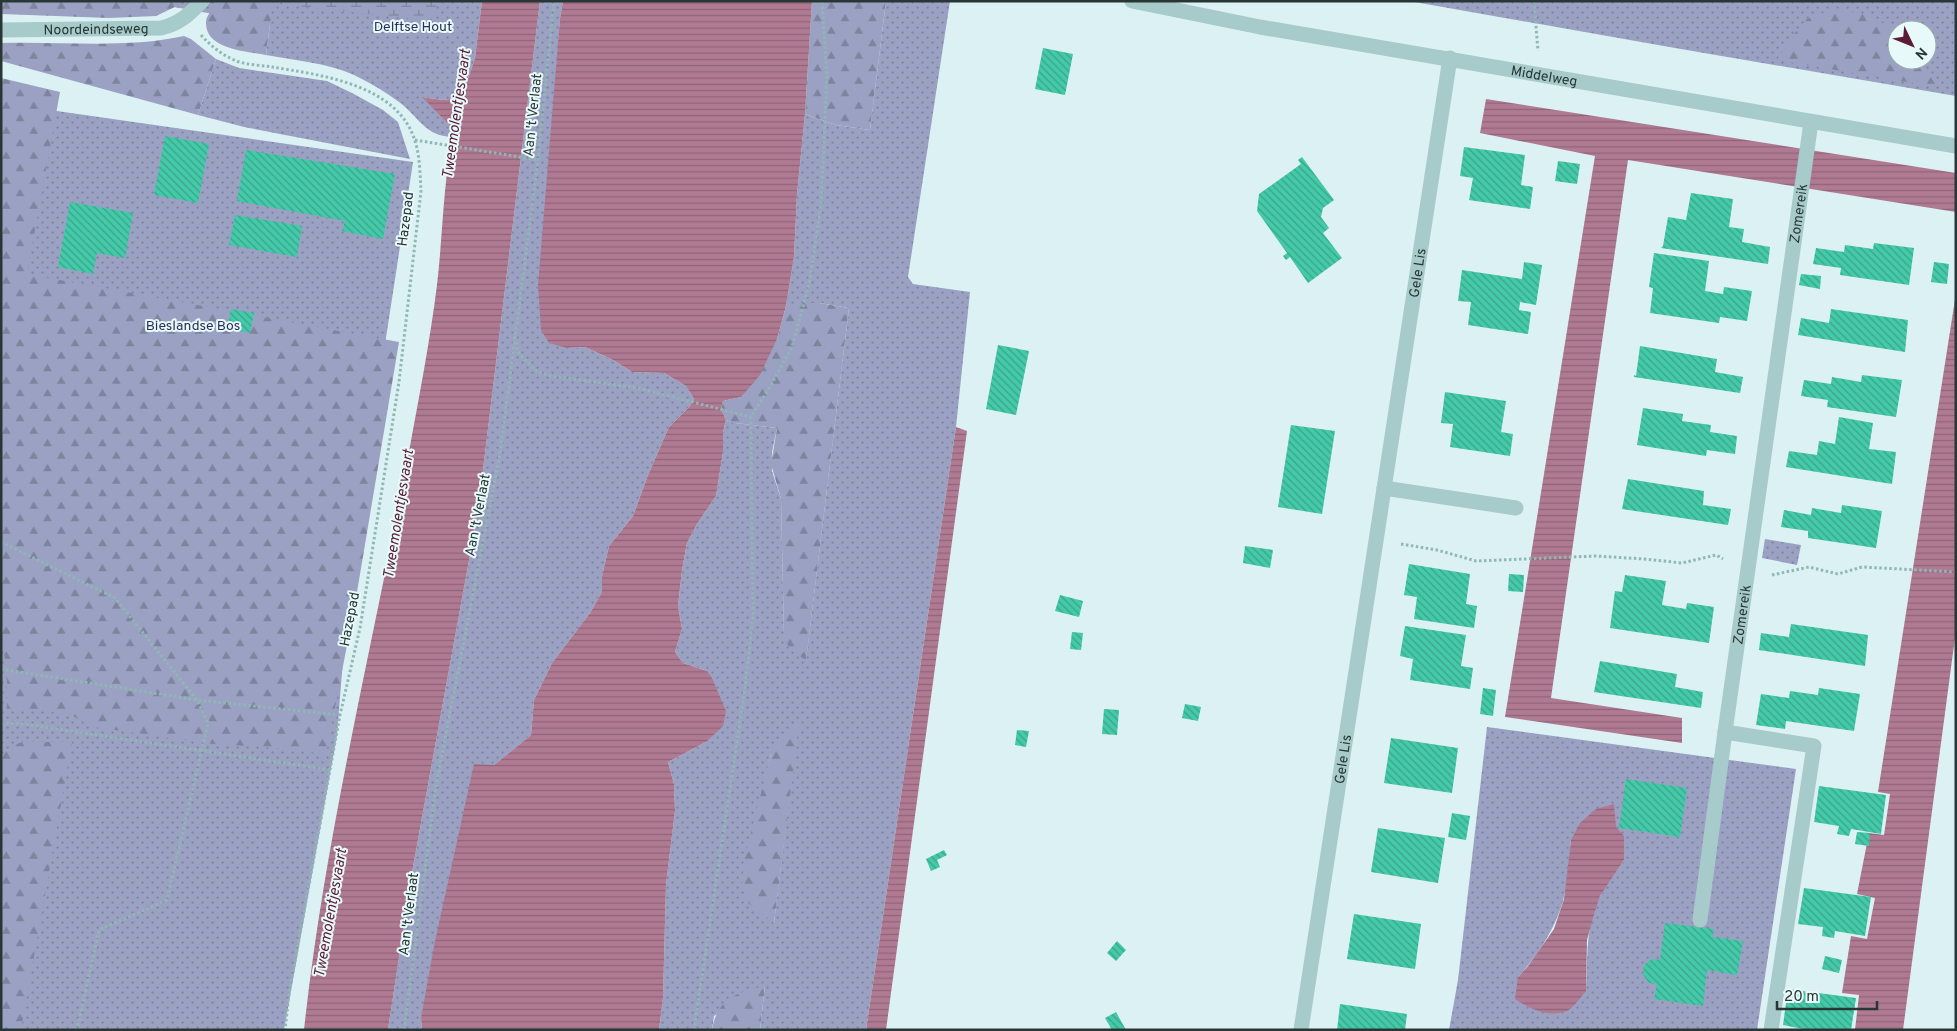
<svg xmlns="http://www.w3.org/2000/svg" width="1957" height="1031" font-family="Overpass,sans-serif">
  <defs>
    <pattern id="grass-dots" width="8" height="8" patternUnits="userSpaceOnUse" patternTransform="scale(1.25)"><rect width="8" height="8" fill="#9ba1c2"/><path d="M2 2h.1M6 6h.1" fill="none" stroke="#7e849e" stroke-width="1.8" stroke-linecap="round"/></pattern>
    <pattern id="forest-firs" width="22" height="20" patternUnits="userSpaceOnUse" patternTransform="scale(1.25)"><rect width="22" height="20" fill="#9ba1c2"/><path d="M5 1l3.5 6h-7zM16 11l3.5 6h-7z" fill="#7e849e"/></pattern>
    <pattern id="wetland-marsh" width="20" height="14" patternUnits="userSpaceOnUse" patternTransform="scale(1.25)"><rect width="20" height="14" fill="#9ba1c2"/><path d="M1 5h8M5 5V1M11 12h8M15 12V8" fill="none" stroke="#7e849e"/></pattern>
    <pattern id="water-rules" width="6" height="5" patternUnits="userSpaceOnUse" patternTransform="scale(1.25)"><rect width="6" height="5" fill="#b07a92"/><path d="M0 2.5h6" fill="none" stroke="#8f6578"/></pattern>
    <pattern id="building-back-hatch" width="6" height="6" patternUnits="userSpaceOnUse" patternTransform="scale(1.25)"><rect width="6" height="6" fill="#44c9a9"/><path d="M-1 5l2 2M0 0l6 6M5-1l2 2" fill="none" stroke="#39a48a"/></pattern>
  </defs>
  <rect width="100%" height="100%" fill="#dcf1f3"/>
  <g fill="url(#grass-dots)" fill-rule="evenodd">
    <path d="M140 1H482L475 58 462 97 443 100 423 97 454 130 452 137C425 136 419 117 399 102 387 93 374 85 360 78 332 63 297 61 266 55L270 24Z"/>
    <path d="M540 1H563L560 18 552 129 567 348 585 347 613 360 632 372 664 373 686 386 694 399 689 407 669 427 648 475 633 516 609 546 602 576V592L590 613 552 663 534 700 531 735 494 765 421 1018 422 1030H388L411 878 478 511Z"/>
    <path d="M886 1H950L908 277 913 284 970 292 956 427 866 1030H760L765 986 714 1016 712 1030H659L663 998 666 885 675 811 674 784 668 762 706 742 707 671 683 663 675 652 682 629 678 606 682 570 687 543 697 524 716 496 723 452V432L726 420 735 423 777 428 772 452V471L781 499 784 635 806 660 849 308 819 303 786 306 794 257 797 194 805 114 836 125 870 130ZM798 725 774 923 766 776 771 754Z"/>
    <path d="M1409 1H1956V96L1675 48ZM1897 30H1927V60H1897Z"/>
    <path d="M216 59 239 68 327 81 352 93 383 110 398 122 410 159 244 127 198 115Z"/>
    <path d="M1 103 413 162 350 572 337 735 284 1030H1Z"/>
    <path d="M1765 539 1801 545 1797 565 1762 558Z"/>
    <path d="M1487 727 1796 769 1757 1030H1449L1458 980ZM1571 840 1624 860C1616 872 1607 884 1600 896 1585 925 1588 960 1586 991L1518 977C1538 955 1555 929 1563 901 1568 882 1569 860 1571 840Z"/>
  </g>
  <g fill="url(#forest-firs)">
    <path d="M1 1H182L179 5 156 16 109 18 1 14Z"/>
    <path d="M217 1H273L266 55C247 51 205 50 206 22 206 16 214 7 217 1Z"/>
    <path d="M812 1H886L870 130 836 125 805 114Z"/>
    <path d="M1828 11C1860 11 1869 14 1896 31L1897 60H1920L1937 87 1777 60 1793 35 1807 19Z"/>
    <path d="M184 36 191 39 216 59 198 115 1 61V43C61 41 125 49 184 36Z"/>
    <path d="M1 78 60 92 27 274 399 342 355 604 326 754 266 747 213 744 94 727 71 715 34 709H7C7 685 8 665 1 642Z"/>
    <path d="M799 303H819L849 308 806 661 788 646 784 635 781 499 771 464 777 428 735 423 726 420 721 409 723 401 741 397 777 339 786 306Z"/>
    <path d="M799 724 774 923 747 902 742 885 744 860 771 754 777 741Z"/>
    <path d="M22 742H72L21 1030H1V756L11 746Z"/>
    <path d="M765 986 760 1030H712C717 998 738 992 765 986Z"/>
  </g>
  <path fill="url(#wetland-marsh)" d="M278 1H437L435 21 277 4Z"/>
  <g fill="url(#water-rules)">
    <path d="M482 1H540L478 511 411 878 388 1030H304C325 835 373 645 409 452 419 397 430 341 437 285 443 234 443 181 454 130L422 97 443 100 462 97 475 58Z"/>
    <path d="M563 1H812L805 114 797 194 794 257 786 306 777 339 760 375 741 397 723 401 721 409 726 420 723 432V452L716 496 697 524 687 543 682 570 678 606 682 629 675 652 683 663 707 671 712 678 726 711 723 726 706 742 668 762 674 784 675 811 666 885 663 998 659 1030H422L421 1018 435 941 474 764 494 765 531 735 534 700 552 663 590 613 602 592V576L609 546 633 516 648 475 669 427 689 407 694 399 686 386 664 373 632 372 613 360 585 347 567 348 549 343 541 330 538 285 560 18Z"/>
    <path d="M1486 99 1956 173V212L1628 160 1551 698 1682 718V743L1505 717 1595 156 1480 133Z"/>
    <path d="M1956 293V630L1903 1030H1855L1859 995 1842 993 1851 936 1867 939 1875 898 1857 894 1869 833 1884 835 1890 794 1878 792Z"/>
    <path d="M956 427 967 431 886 1030H866Z"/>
    <path d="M1614 804 1616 827 1624 836V860L1600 896 1595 911 1587 940 1586 991C1581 997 1573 1008 1567 1011 1548 1018 1530 1009 1515 999L1518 977 1528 966 1554 929 1564 899 1571 840 1580 823 1596 809Z"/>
  </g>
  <g fill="url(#building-back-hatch)">
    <path d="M1043 48 1073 54 1065 95 1035 89Z"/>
    <path d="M165 136 209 144 198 203 154 195Z"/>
    <path d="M1464 147 1525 155 1521 185 1533 187 1530 209 1469 200 1473 178 1460 176Z"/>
    <path d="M246 150 395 174 383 239 342 231 345 221 237 201Z"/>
    <path d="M1302 157 1334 200 1323 208 1321 217 1329 228 1323 233 1342 258 1308 283 1290 257 1286 260 1283 256 1287 253 1257 211 1259 194 1301 164 1298 160Z"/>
    <path d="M1558 161 1580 164 1577 184 1555 181Z"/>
    <path d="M1691 193 1733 199 1729 227 1744 229 1742 242 1770 247 1768 264 1661 248 1663 246 1668 217 1686 220Z"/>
    <path d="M70 202 133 213 125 258 97 253 93 274 58 267Z"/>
    <path d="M235 215 302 226 297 257 229 245Z"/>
    <path d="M1874 243 1914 248 1909 285 1840 275 1841 268 1813 264 1816 248 1844 252 1845 245 1873 249Z"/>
    <path d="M1654 253 1709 261 1705 291 1723 294 1724 287 1752 291 1747 321 1720 317 1719 323 1650 313 1653 288 1649 287Z"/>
    <path d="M1524 262 1542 265 1536 305 1520 302 1519 310 1531 312 1528 334 1468 325 1471 302 1458 301 1462 270 1522 279Z"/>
    <path d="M1934 262 1949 264 1947 284 1931 282Z"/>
    <path d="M1801 274 1821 276 1820 289 1799 285Z"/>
    <path d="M231 309 254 313 250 333 227 328Z"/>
    <path d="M1831 309 1908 320 1905 352 1798 335 1801 318 1829 323Z"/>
    <path d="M998 345 1029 351 1016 415 986 409Z"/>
    <path d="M1640 346 1717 359 1715 372 1743 377 1740 393 1634 377V375L1636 376Z"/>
    <path d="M1862 375 1902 380 1896 417 1827 407 1828 400 1801 396 1804 380 1831 384 1832 377 1861 382Z"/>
    <path d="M1445 392 1506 401 1501 432 1513 434 1510 456 1450 447 1453 424 1441 423Z"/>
    <path d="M1643 408 1683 414 1682 421 1711 425 1710 432 1737 436 1735 454 1707 450 1706 456 1637 445Z"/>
    <path d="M1839 417 1873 423 1869 449 1896 452 1892 484 1786 467 1789 451 1817 455 1819 441 1835 444Z"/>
    <path d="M1291 425 1335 431 1322 514 1278 507Z"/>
    <path d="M1628 479 1704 491 1703 505 1731 509 1728 525 1622 509Z"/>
    <path d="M1842 505 1882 511 1876 548 1808 538V531L1781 527 1784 510 1811 515 1812 508 1841 513Z"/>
    <path d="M1245 546 1273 550 1270 568 1243 563Z"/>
    <path d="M1409 564 1470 574 1466 604 1477 606 1474 628 1414 619 1417 597 1404 595Z"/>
    <path d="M1509 574 1524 575 1523 592 1508 591Z"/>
    <path d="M1625 575 1666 581 1662 605 1686 609 1687 603 1714 607 1709 643 1610 628 1615 591 1622 592Z"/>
    <path d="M1060 595 1083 601 1079 617 1055 611Z"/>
    <path d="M1791 624 1868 635 1865 666 1759 650 1761 633 1789 637Z"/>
    <path d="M1405 626 1466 635 1461 666 1473 668 1470 689 1410 680 1413 659 1400 656Z"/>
    <path d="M1072 632 1083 633 1081 650 1070 649Z"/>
    <path d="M1600 661 1677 674 1675 687 1703 692 1701 708 1594 692Z"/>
    <path d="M1483 688 1496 690 1493 716 1480 714Z"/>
    <path d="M1819 688 1860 694 1854 731 1786 721 1785 729 1756 725 1761 694 1789 698 1790 691 1818 695Z"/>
    <path d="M1185 704 1201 707 1198 721 1182 718Z"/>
    <path d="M1104 709 1119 710 1117 735 1102 734Z"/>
    <path d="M1017 730 1029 731 1026 747 1015 745Z"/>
    <path d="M1391 738 1458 748 1452 793 1384 783Z"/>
    <path d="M1626 779 1687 788 1680 837 1619 828Z"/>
    <path d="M1819 786 1886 795 1881 834 1851 829 1849 836 1837 834 1839 826 1814 822Z"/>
    <path d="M1452 813 1470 816 1466 840 1448 837Z"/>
    <path d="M1378 828 1445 838 1438 883 1371 872Z"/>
    <path d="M1857 832 1870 833 1869 846 1855 844Z"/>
    <path d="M944 850 947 855 937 860 940 867 931 871 926 859Z"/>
    <path d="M1804 888 1871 897 1865 936 1835 931 1834 938 1822 936 1823 927 1798 924Z"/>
    <path d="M1354 914 1421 924 1415 969 1347 959Z"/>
    <path d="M1665 923 1714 929 1712 937 1743 941 1737 975 1707 970 1703 1006 1654 999 1657 984 1649 983 1643 975 1644 965 1652 959 1660 960Z"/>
    <path d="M1117 941 1126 950 1116 961 1107 953Z"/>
    <path d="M1825 956 1842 960 1839 973 1822 969Z"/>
    <path d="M1788 989 1856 998 1851 1030H1808L1783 1025Z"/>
    <path d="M1340 1004 1407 1014 1405 1030H1337Z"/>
    <path d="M1116 1012 1126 1030H1112L1105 1018Z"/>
  </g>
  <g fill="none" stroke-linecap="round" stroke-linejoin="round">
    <g stroke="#91b7b5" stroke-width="3" stroke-dasharray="2.5 2.5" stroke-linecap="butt">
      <path d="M1534 1 1538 51"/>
      <path d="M201 35C211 46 221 54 234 60 245 65 260 65 272 67 321 75 395 84 414 138 420 154 420 174 421 191L399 382 360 628 340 715 289 994 285 1030"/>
      <path d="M415 140 538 160"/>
      <path d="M516 342 519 354 536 371 551 376 638 388 751 417"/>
      <path d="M1 542 115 598 197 700 208 723 167 900 99 930 77 1030"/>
      <path d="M1401 544 1437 550 1476 561 1596 556 1644 559 1682 563 1716 555 1723 559"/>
      <path d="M1772 575 1809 567 1838 574 1862 567 1956 572"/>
      <path d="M1 669 197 700 340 715"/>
      <path d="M1 723 24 724 331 770"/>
      <path d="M404 1030 436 786 500 454 538 160 554 1"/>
      <path d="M694 1030 745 688 753 616 751 417 770 387 792 347 809 285 821 205 827 77 822 1"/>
    </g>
    <g stroke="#a7cbca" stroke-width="15">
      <path d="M1384 488 1516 508"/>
      <path d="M1700 920 1725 732"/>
    </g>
    <g stroke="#a7cbca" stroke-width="15">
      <path id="s1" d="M1132 1 1260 27 1956 146"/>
      <path id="s2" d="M1 30 161 28C179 24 190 14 202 1"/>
      <path id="s3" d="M1301 1030 1450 58"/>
      <path id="s4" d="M1771 1030 1814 746 1725 732 1811 122"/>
    </g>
  </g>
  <g text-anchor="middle" stroke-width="4" stroke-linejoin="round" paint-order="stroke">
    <g font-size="14" fill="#2b3056" stroke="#e8f9fa">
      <text x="413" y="31">Delftse Hout</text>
      <text x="193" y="330">Bieslandse Bos</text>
    </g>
    <g font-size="14" fill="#283735" stroke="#e8f9fa">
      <text dy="5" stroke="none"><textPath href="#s2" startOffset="95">Noordeindseweg</textPath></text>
      <text dy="5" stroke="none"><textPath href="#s1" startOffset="419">Middelweg</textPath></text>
      <text transform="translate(532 115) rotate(-84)" y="5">Aan 't Verlaat</text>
      <text dy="5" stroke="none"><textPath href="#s4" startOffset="901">Zomereik</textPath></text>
      <text transform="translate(405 219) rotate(-83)" y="5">Hazepad</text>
      <text dy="5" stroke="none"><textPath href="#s3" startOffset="766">Gele Lis</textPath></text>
      <text transform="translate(477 515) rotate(-79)" y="5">Aan 't Verlaat</text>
      <text dy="5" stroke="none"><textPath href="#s4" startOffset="496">Zomereik</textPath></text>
      <text transform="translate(349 619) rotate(-79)" y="5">Hazepad</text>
      <text dy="5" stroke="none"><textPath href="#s3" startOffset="274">Gele Lis</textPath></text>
      <text transform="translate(408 914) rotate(-83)" y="5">Aan 't Verlaat</text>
    </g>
    <g font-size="15" font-style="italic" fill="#5a1c36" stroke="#e8f9fa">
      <text transform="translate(456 114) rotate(-82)" y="5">Tweemolentjesvaart</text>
      <text transform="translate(398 514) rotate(-81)" y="5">Tweemolentjesvaart</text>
      <text transform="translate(330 913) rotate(-80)" y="5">Tweemolentjesvaart</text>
    </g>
  </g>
  <rect width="1957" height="1031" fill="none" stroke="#283735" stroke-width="5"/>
  <g transform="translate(1912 45) rotate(133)"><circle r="24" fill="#e8f9fa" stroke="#9babab"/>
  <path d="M0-4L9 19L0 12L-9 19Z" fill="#5a1c36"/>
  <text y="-8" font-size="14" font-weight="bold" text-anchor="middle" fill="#283735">N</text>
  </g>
  <path d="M1777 1001v8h100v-8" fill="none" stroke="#283735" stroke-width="2.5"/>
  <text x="1784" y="1001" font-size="15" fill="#283735" stroke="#e8f9fa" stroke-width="4" paint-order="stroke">20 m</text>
</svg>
